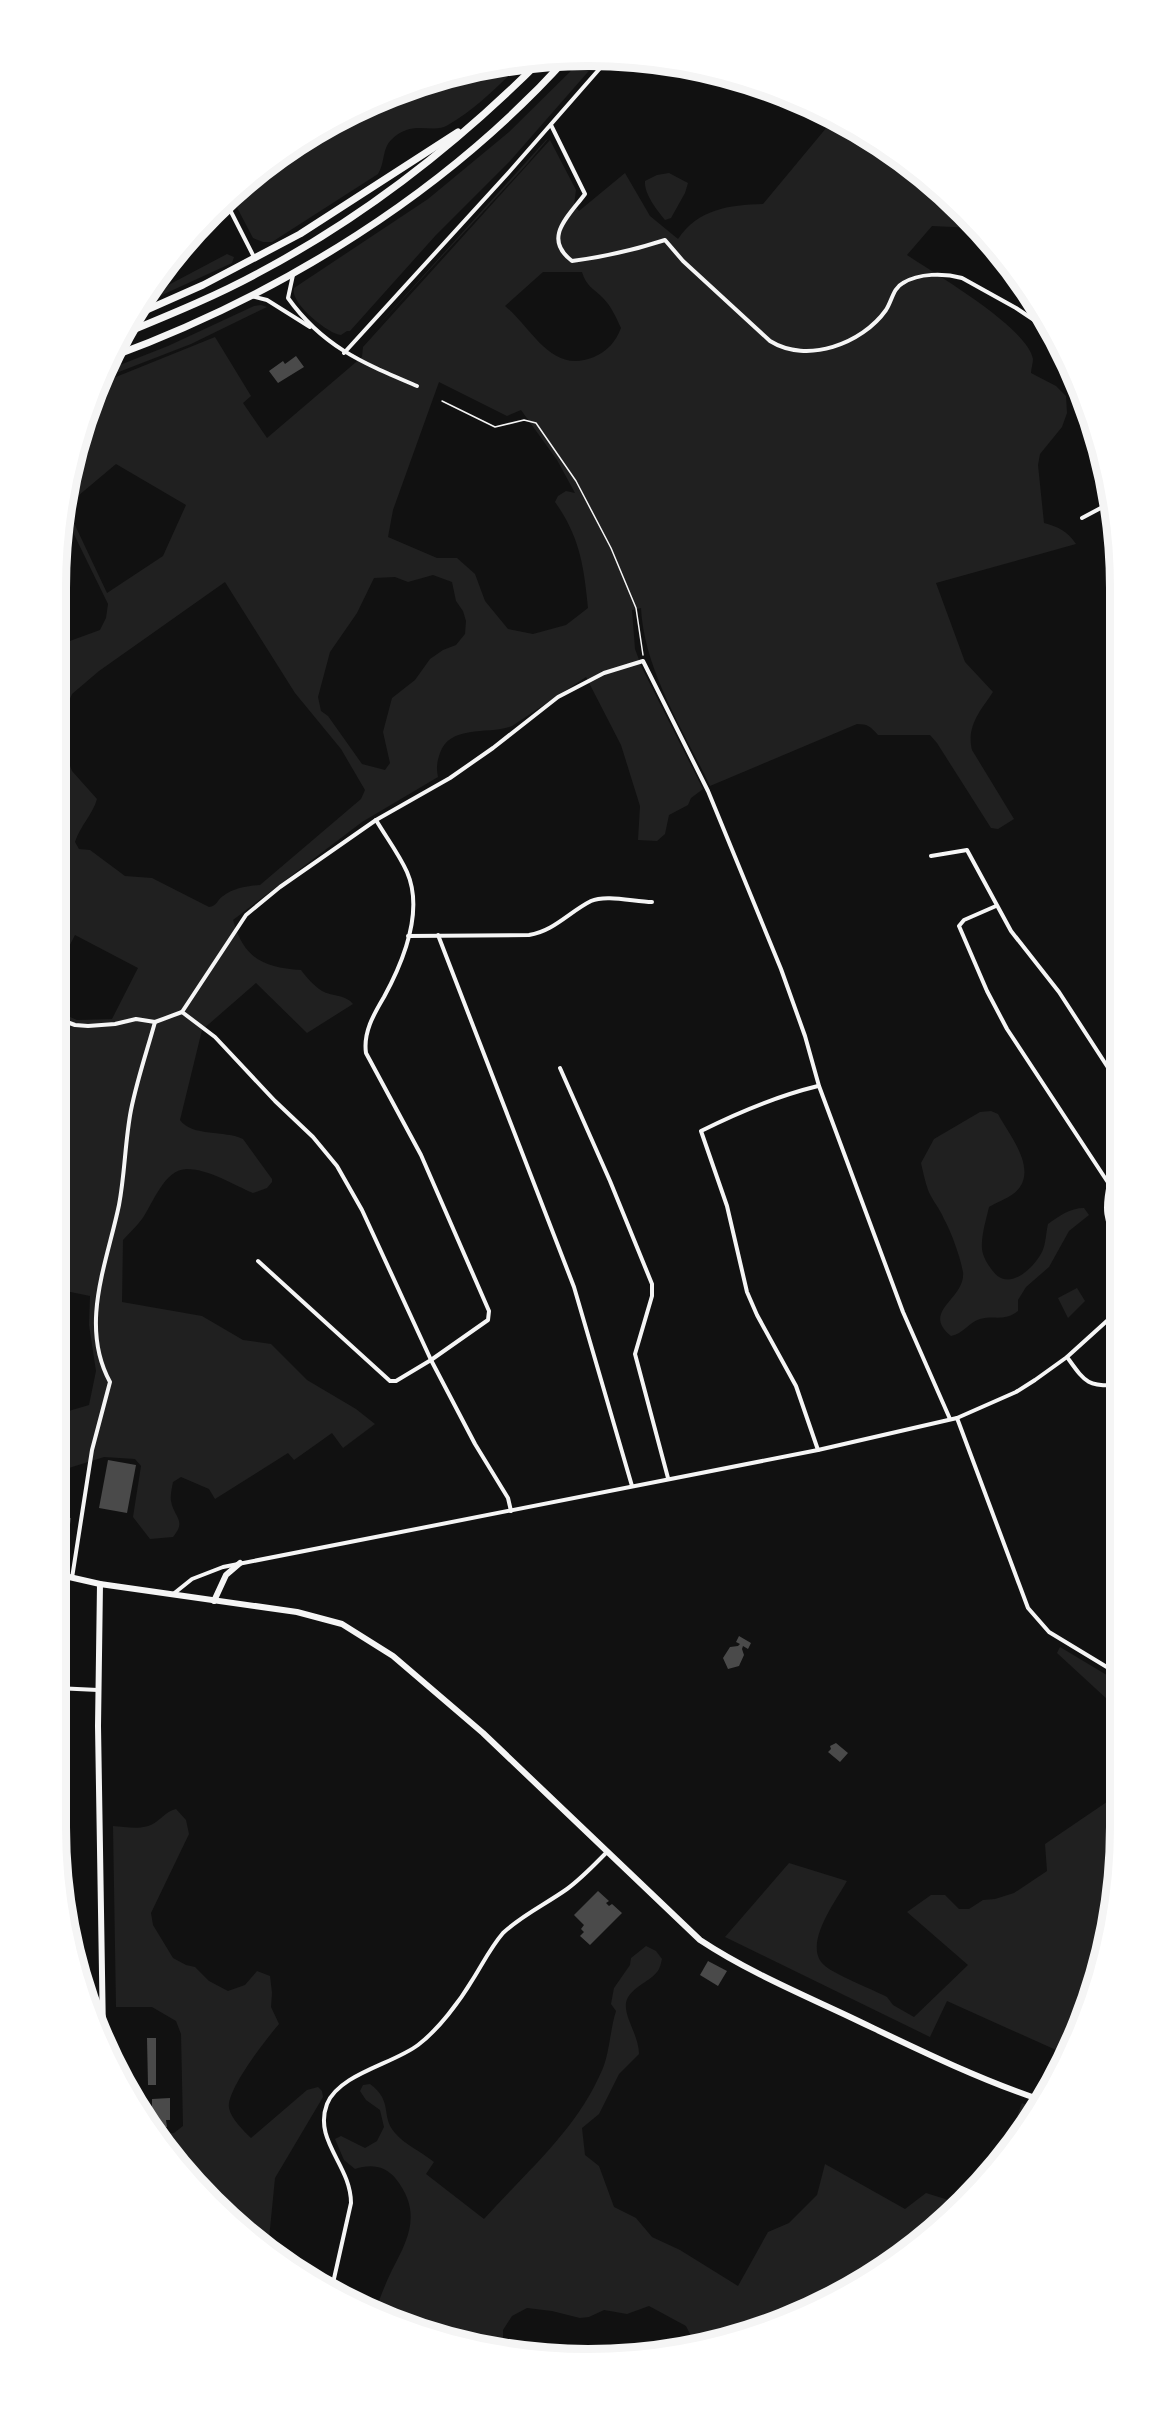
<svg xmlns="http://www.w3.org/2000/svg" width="1176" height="2415" font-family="Arial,sans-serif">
  <rect width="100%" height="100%" fill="#111"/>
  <g fill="#202020" fill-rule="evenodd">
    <path d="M586 56 601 57 510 161 436 235 350 331H347L341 335C328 334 289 302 294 288L428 199 509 132Z"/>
    <path d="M523 62C499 85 476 109 448 125 432 135 413 118 391 140 382 149 385 163 378 174L272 242H263L253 238 231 196 292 145 385 96 484 66Z"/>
    <path d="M830 118 912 166 974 228 932 226 907 255C935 274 1027 327 1033 359 1033 363 1031 369 1031 373L1056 386 1066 396 1067 413 1062 427 1040 454 1038 465 1044 523C1059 527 1067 531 1076 544L936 583 965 662 993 692C981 710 966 726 972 750L1014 819 998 829 991 828 937 743 930 735H878C871 727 868 724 857 724L710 786C684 731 644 670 641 608L632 610 635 649 642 668 703 789 691 798 688 805 669 815 665 834 657 841 638 840 640 806 621 745 586 677 512 726C488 735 450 724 440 753 437 762 436 767 438 777L362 822 233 920C244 959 263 967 301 970 307 978 313 985 322 991 331 996 347 995 353 1004L307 1033 256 983 202 1030 180 1120C192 1137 225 1130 243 1139L272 1179V1182L267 1188 253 1193C234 1185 209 1169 187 1169 164 1169 153 1204 142 1219 136 1227 129 1233 123 1240L122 1302 202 1316 243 1340 271 1344 307 1380 356 1409 375 1424 343 1448 332 1433 294 1460 288 1453 215 1499 209 1489 181 1477 173 1482C172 1487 170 1496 171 1501 174 1518 187 1520 173 1537L150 1539 133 1517 141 1466 135 1459 104 1457 56 1472V1425L62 1413 89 1405 96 1371 89 1325 90 1296 56 1289V1011L77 1020 112 1019 138 968 75 935 56 972V646L100 630 106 618 108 604 64 514C63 501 71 484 69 475L96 385 215 337 251 396 243 403 267 438 362 357 363 347 550 140 576 190 574 205 579 211 625 173 650 216 678 239C698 209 729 205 763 204L832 121ZM543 272H582C586 286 594 289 603 298 611 306 616 317 621 328 616 341 608 351 594 357 551 375 533 329 505 306ZM439 382 507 416 521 410 557 460 575 493 566 491 558 496 555 502C580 537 584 567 588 608L566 625 533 634 508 629 485 601 475 574 457 558H437L388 537 393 510ZM116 464 186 505 163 556 107 593 66 506ZM433 575 452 582 456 601 463 611 466 621 465 634 456 645 443 650 430 659 415 680 392 698 383 732 390 763 385 770 362 764 328 716 321 711 318 697 330 652 357 613 374 578 395 577 408 582ZM225 582 295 693 341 749 365 790 361 799 260 885C247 886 234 888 223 896 217 900 217 906 209 907L152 878 125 876 90 850 79 849 75 842C80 826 93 814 97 799L72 771 59 738 62 717 72 694 99 671Z"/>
    <path d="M548 139 527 164 366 339 546 140Z"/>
    <path d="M669 173 688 183 685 193 671 218 665 220C657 210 644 194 645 181L657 175Z"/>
    <path d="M227 254 234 257 232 263 138 306 142 299Z"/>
    <path d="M261 305 267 307 191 344 98 380 102 372 168 346 254 306Z"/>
    <path d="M991 1111 998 1114C1008 1133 1035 1165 1020 1187 1013 1197 999 1201 989 1207 986 1220 981 1236 982 1249 983 1257 987 1263 992 1270 1008 1293 1033 1269 1042 1252 1046 1244 1046 1232 1048 1224 1059 1216 1070 1208 1084 1208L1089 1215 1069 1231 1049 1267 1026 1287 1018 1300V1311C1004 1322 995 1315 980 1319 969 1322 963 1334 951 1336 920 1311 966 1299 963 1272 961 1259 951 1231 944 1219 940 1209 932 1200 928 1190 925 1181 923 1172 921 1163L934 1139 980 1112Z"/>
    <path d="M1077 1288 1085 1301 1068 1318 1058 1298Z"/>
    <path d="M1060 1647 1120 1683V1711L1057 1653Z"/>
    <path d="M1120 1793V1827L1110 1931 1104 1952 1092 1970 1065 2054 947 2001 930 2037 725 1937 789 1863 847 1881C836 1901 802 1945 824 1965 833 1974 874 1990 887 1997L893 2005 914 2017 968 1965 907 1912 931 1895H945L959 1909H969L983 1900 995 1899 1014 1893 1047 1871 1045 1844Z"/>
    <path d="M176 1809 186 1820 189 1834 151 1913 153 1925 173 1958 186 1965 195 1967 209 1981 228 1991 245 1985 257 1971 270 1976 272 1993 271 2007 279 2024C267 2038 226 2090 229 2108 231 2119 244 2131 251 2138L307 2090 318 2087 322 2091 323 2097 275 2178 268 2249 237 2227 166 2151 157 2135 174 2133 183 2126 181 2034 176 2021 152 2007H116L113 1826C127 1827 144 1831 156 1822 163 1817 167 1811 176 1809Z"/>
    <path d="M646 1946 656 1951 662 1959C661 1963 660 1969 657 1972 648 1983 629 1988 626 2003 624 2017 639 2036 639 2054L619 2074 599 2114 582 2128 585 2155 599 2166 614 2207 636 2218 652 2237 680 2250 738 2286 768 2232 789 2223 817 2195 825 2164 905 2209 926 2193 961 2204 912 2250 824 2304 695 2344 686 2326 649 2306 627 2314 604 2310 589 2317 580 2318 552 2311 527 2308 512 2316 503 2330V2350L484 2349 376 2308C381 2296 386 2282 392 2270 409 2238 422 2212 396 2179 385 2165 370 2164 355 2169L344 2160 335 2139 341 2136 365 2148 377 2141 384 2127 380 2110 366 2100 360 2091 363 2085 370 2084C394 2102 380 2116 395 2133 405 2145 422 2152 434 2162L426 2174 484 2219C528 2170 577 2130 603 2068 610 2050 610 2030 616 2011L611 2004 614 1988 630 1965 631 1958Z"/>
    <path d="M1022 2103 1032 2108 1011 2142 1008 2141Z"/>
  </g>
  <g fill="#4a4a4a">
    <path d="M296 356 304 367 278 383 269 371 283 361 285 364Z"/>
    <path d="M1118 1206V1219L1112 1211Z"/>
    <path d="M108 1460 136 1465 127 1513 99 1508Z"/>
    <path d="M56 1516 71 1518 66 1553 56 1551Z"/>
    <path d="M739 1636 751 1643 748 1649 743 1646 742 1649 744 1655 739 1666 728 1669 723 1658 730 1647 738 1646 740 1644 736 1642Z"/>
    <path d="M836 1743 848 1753 840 1762 828 1752 831 1749 830 1746Z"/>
    <path d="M598 1891 609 1901 606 1903 609 1906 612 1904 622 1913 590 1945 580 1936 584 1932 581 1929 584 1925 574 1915Z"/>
    <path d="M708 1961 727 1971 718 1986 700 1975Z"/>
    <path d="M147 2038H156V2085H148Z"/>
    <path d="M170 2098V2120H166L167 2127H153L148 2119H152V2099Z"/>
  </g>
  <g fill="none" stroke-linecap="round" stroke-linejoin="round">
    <path stroke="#f5f5f5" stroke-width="1.5" d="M442 401 495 427 524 420 536 423 576 481 611 548 636 608 643 655"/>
    <g stroke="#f5f5f5" stroke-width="4">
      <path d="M551 125 585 194C568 217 542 238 572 261 604 257 634 250 665 240L683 261 770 341C807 364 862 344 886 310 892 301 893 288 903 283 919 273 944 273 962 278L1016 308 1049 330"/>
      <path d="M225 200 255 259"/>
      <path d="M293 275 288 298C323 347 363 363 417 386"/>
      <path d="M251 296 267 300 310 327"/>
      <path d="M344 353 510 171 609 58"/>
      <path d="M1082 518 1112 502"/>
      <path d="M931 856 967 850 1011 931 1059 992 1118 1083"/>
      <path d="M996 906 964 920 959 926 987 991 1007 1029 1109 1184C1104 1207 1104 1221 1118 1241"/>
      <path d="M438 935 574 1287 632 1486"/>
      <path d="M408 936 529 935C554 931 569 912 591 901 606 894 635 902 652 902"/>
      <path d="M182 1012 215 1037 275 1101 313 1137 337 1166 362 1210 431 1360 475 1444 508 1498 511 1511"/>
      <path d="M56 1018 75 1025 88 1026 115 1024 136 1019 155 1022"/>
      <path d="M560 1068 610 1181 652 1284V1296L635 1354 668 1478"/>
      <path d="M1110 1184 1118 1166"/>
      <path d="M258 1261 390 1381H396L431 1360 488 1320 489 1311 421 1155 366 1053C363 1032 374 1014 384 997 403 962 424 911 407 872 399 854 386 837 376 820"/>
      <path d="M1067 1357C1085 1382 1087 1387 1119 1385"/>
      <path d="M957 1418 1028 1608 1049 1632 1120 1675"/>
      <path d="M818 1450 796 1386 757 1315 747 1292 727 1206 701 1131C739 1112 777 1096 818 1086"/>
      <path d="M72 1578 92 1450 110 1382C79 1325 107 1263 119 1205 125 1173 125 1141 131 1110 137 1080 147 1051 155 1022L182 1012 246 915 280 887 376 820 450 778 493 748 558 697 604 673 643 661 708 791 781 969 805 1036 819 1086 903 1312 950 1419"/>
      <path d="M172 1595 192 1579 223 1567 818 1450 957 1418 1016 1392 1035 1380 1067 1357 1119 1310"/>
      <path d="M56 1688 98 1690"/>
      <path d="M56 1780C63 1759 70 1735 67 1712 65 1703 60 1698 61 1689"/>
      <path d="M331 2292 351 2203C351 2165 313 2141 327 2104 339 2074 393 2064 418 2045 438 2030 460 2001 473 1979 483 1963 491 1947 503 1933 522 1915 546 1904 567 1889 582 1878 594 1865 607 1852"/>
    </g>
    <g stroke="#f5f5f5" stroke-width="6">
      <path d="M56 1574 100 1584 297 1612 342 1624 393 1656 483 1733 700 1940C747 1971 799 1993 850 2017 911 2046 973 2077 1038 2099"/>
      <path d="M100 1584 98 1726 103 2034"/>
      <path d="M214 1601 226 1575 240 1563"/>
    </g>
    <g stroke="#f5f5f5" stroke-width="7">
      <path d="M133 316 203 285 300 234 458 132"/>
      <path d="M123 334C169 315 216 296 260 272 364 217 458 143 541 60"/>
      <path d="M111 357C282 294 444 194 567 58"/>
    </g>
  </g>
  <path d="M0 0H1176V2415H0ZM588 66H588A522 522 0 0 1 1110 588V1827A522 522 0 0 1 588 2349H588A522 522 0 0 1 66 1827V588A522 522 0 0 1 588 66Z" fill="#fff" fill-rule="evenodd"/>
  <path fill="none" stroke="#f5f5f5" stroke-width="8" d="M588 66H588A522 522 0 0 1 1110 588V1827A522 522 0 0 1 588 2349H588A522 522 0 0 1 66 1827V588A522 522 0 0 1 588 66Z"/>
</svg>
